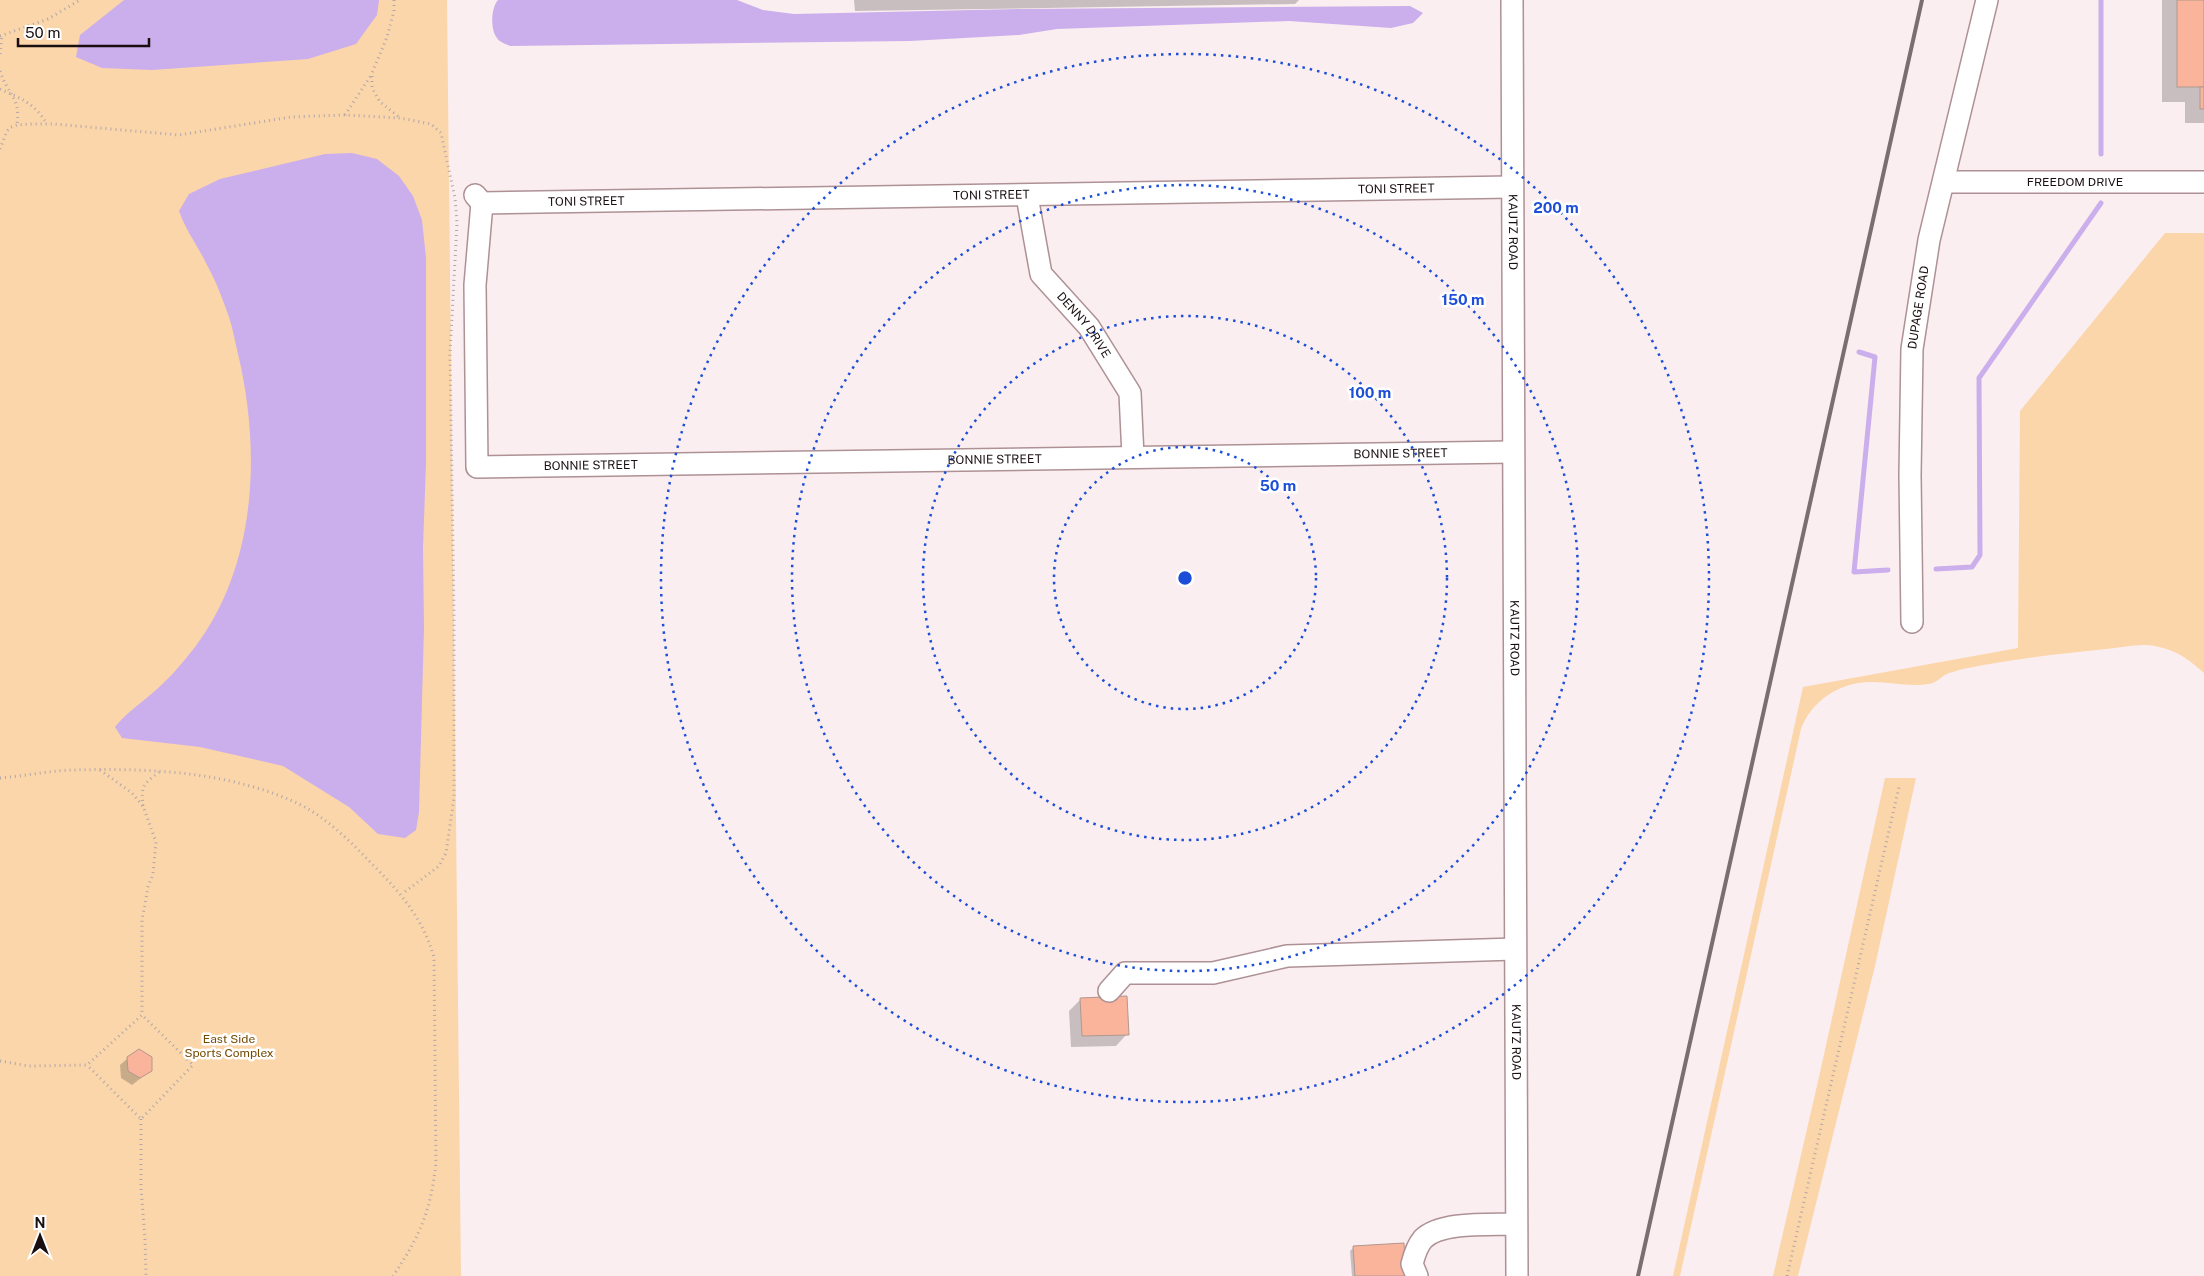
<svg xmlns="http://www.w3.org/2000/svg" width="2204" height="1276" font-family="'Public Sans',sans-serif">
  <rect width="100%" height="100%" fill="#fbeef0"/>
  <g fill="#fbd6aa">
    <path d="M0 0H447L461 1276H0Z"/>
    <path d="M2165 233H2204V673C2187 658 2178 651 2155 646 2140 643 2121 648 2106 649 2058 654 2010 659 1963 669 1957 671 1950 672 1945 675 1940 678 1934 684 1928 684 1909 687 1891 682 1872 682 1841 681 1811 701 1801 729L1680 1276H1673L1803 687 2018 648 2020 411Z"/>
    <path d="M1885 778H1916L1875 966 1798 1276H1773L1819 1077Z"/>
  </g>
  <g fill="#cbaeec">
    <path d="M124 0H379L377 15 356 44 308 59 152 70 102 68 76 57 80 35Z"/>
    <path d="M498 0H737L763 10 794 14 1021 9 1410 6 1423 13 1413 23 1391 28 1289 21 1057 29 1019 35 910 41 510 46C506 44 499 42 497 38 490 29 491 8 498 0Z"/>
    <path d="M352 153 377 159 399 176 413 196 422 220 426 258V463L423 548 424 628 419 812 416 830 405 838 378 834 349 807 283 766 200 747 122 738 115 727C127 712 143 702 157 689 171 677 184 661 195 647 257 565 261 450 238 354 235 342 233 329 229 317 223 300 216 281 207 265 198 246 186 231 179 211L189 194 220 179 325 154Z"/>
  </g>
  <g fill="#0003">
    <path d="M854 0H1299L1295 4 855 11Z"/>
    <path d="M2162 0H2204V123H2185V102H2162Z"/>
    <path d="M1081 999 1127 1034 1116 1046 1071 1047 1069 1011Z"/>
    <path d="M128 1058 150 1071 132 1085 121 1078 120 1065Z"/>
    <path d="M1353 1248 1404 1276H1352L1350 1251Z"/>
  </g>
  <g fill="none" stroke-linecap="round" stroke-linejoin="round">
    <g stroke="#cbaeec" stroke-width="5">
      <path d="M2101 0V154"/>
      <path d="M1859 352 1875 357 1854 572 1888 570"/>
      <path d="M1936 569 1972 567 1980 555 1979 378 2101 203"/>
    </g>
  </g>
  <g fill="#fbb49c" stroke="#b1978e">
    <rect x="2177" y="0" width="27" height="87"/>
    <rect x="2200" y="87" width="4" height="22"/>
    <path d="M1127 996 1129 1035 1082 1036 1080 998Z"/>
    <path d="M139 1049 152 1057V1071L140 1078 128 1071 127 1057Z"/>
    <path d="M1404 1243 1406 1276H1355L1353 1246Z"/>
  </g>
  <g fill="none" stroke-linecap="round" stroke-linejoin="round">
    <g stroke="#ad9195" stroke-width="24">
      <g id="minor">
        <path id="s1" d="M1512 0 1517 1276"/>
        <path id="s2" d="M1945 182H2204"/>
        <path id="s3" d="M475 195 482 203 1512 187"/>
        <path id="s4" d="M1027 196 1041 274 1089 327 1130 393 1133 457"/>
        <path id="s5" d="M482 203 475 285 477 467 1513 452"/>
        <path id="s6" d="M1912 622 1910 475 1912 349 1929 240 1987 0"/>
        <path d="M1109 991 1125 973H1213L1287 956 1515 949"/>
        <path d="M1417 1276 1412 1264C1414 1256 1417 1246 1423 1239 1441 1221 1491 1225 1515 1224"/>
      </g>
    </g>
    <g stroke="#b2a6a8" stroke-width="3" stroke-dasharray="1 4" stroke-linecap="butt">
      <path d="M394 0V11L387 37 372 73V88L380 102 399 117"/>
      <path d="M0 36 48 19 80 0"/>
      <path d="M0 54 2 35"/>
      <path d="M0 71C7 94 21 97 17 125"/>
      <path d="M0 89C22 99 34 103 47 124"/>
      <path d="M345 115 372 74"/>
      <path d="M0 149 7 131 11 127 17 125 29 124H54L179 135 291 117 345 115 400 118 431 124 441 133 455 198 457 223 450 354 454 615V798L446 853 439 866 402 894"/>
      <path d="M100 770 132 793 143 806 156 842 153 874 148 887 142 920V1015"/>
      <path d="M0 778C24 776 48 771 72 770 148 768 229 771 299 804 327 818 350 841 372 864 400 892 422 917 434 957L436 1162C431 1211 420 1236 393 1276"/>
      <path d="M143 806C141 785 143 785 159 772"/>
      <path d="M0 1061 29 1066 87 1065 142 1015 193 1065 141 1119 87 1065"/>
      <path d="M141 1119V1188L145 1239 146 1276"/>
      <path d="M1787 1276 1899 787"/>
    </g>
    <use href="#minor" stroke="#fff" stroke-width="21"/>
    <path stroke="#796e70" stroke-width="4" d="M1638 1276 1922 0"/>
  </g>
  <g fill="none" stroke="#1d4ed8" stroke-width="2.5" stroke-dasharray="2.5 5">
    <circle cx="1185" cy="578" r="131"/>
    <circle cx="1185" cy="578" r="262"/>
    <circle cx="1185" cy="578" r="393"/>
    <circle cx="1185" cy="578" r="524"/>
  </g>
  <g text-anchor="middle" stroke-width="5" stroke-linejoin="round" paint-order="stroke">
    <g font-size="12" fill="#190f11" stroke="#fff">
      <text dy="4" stroke="none"><textPath href="#s2" startOffset="130">FREEDOM DRIVE</textPath></text>
      <text dy="4" stroke="none"><textPath href="#s3" startOffset="925">TONI STREET</textPath></text>
      <text dy="4" stroke="none"><textPath href="#s3" startOffset="520">TONI STREET</textPath></text>
      <text dy="4" stroke="none"><textPath href="#s3" startOffset="115">TONI STREET</textPath></text>
      <text dy="4" stroke="none"><textPath href="#s1" startOffset="232">KAUTZ ROAD</textPath></text>
      <text dy="4" stroke="none"><textPath href="#s6" startOffset="315">DUPAGE ROAD</textPath></text>
      <text dy="4" stroke="none"><textPath href="#s4" startOffset="146">DENNY DRIVE</textPath></text>
      <text dy="4" stroke="none"><textPath href="#s5" startOffset="1188">BONNIE STREET</textPath></text>
      <text dy="4" stroke="none"><textPath href="#s5" startOffset="782">BONNIE STREET</textPath></text>
      <text dy="4" stroke="none"><textPath href="#s5" startOffset="378">BONNIE STREET</textPath></text>
      <text dy="4" stroke="none"><textPath href="#s1" startOffset="638">KAUTZ ROAD</textPath></text>
      <text dy="4" stroke="none"><textPath href="#s1" startOffset="1042">KAUTZ ROAD</textPath></text>
    </g>
    <g font-size="12" fill="#754a00" stroke="#fff">
      <text x="229" y="1043">East Side<tspan x="229" dy="14">Sports Complex</tspan></text>
    </g>
  </g>
  <circle cx="1185" cy="578" r="8" fill="#1d4ed8" stroke="#fff" stroke-width="2.5"/>
  <g font-size="15" text-anchor="middle" font-weight="bold" fill="#1d4ed8" stroke="#fff" stroke-width="5" stroke-linejoin="round" paint-order="stroke">
    <text x="1556" y="213">200 m</text>
    <text x="1463" y="305">150 m</text>
    <text x="1370" y="398">100 m</text>
    <text x="1278" y="491">50 m</text>
  </g>
  <g transform="translate(40 1236)" stroke="#ffffff" stroke-width="4" paint-order="stroke">
  <path d="M0-4L9 19L0 12L-9 19Z" fill="#190f11"/>
  <text y="-8" font-size="14" font-weight="bold" text-anchor="middle" fill="#190f11">N</text>
  </g>
  <path d="M18 38v8h131v-8" fill="none" stroke="#190f11" stroke-width="2.5"/>
  <text x="25" y="38" font-size="15" fill="#190f11" stroke="#ffffff" stroke-width="4" paint-order="stroke">50 m</text>
</svg>
